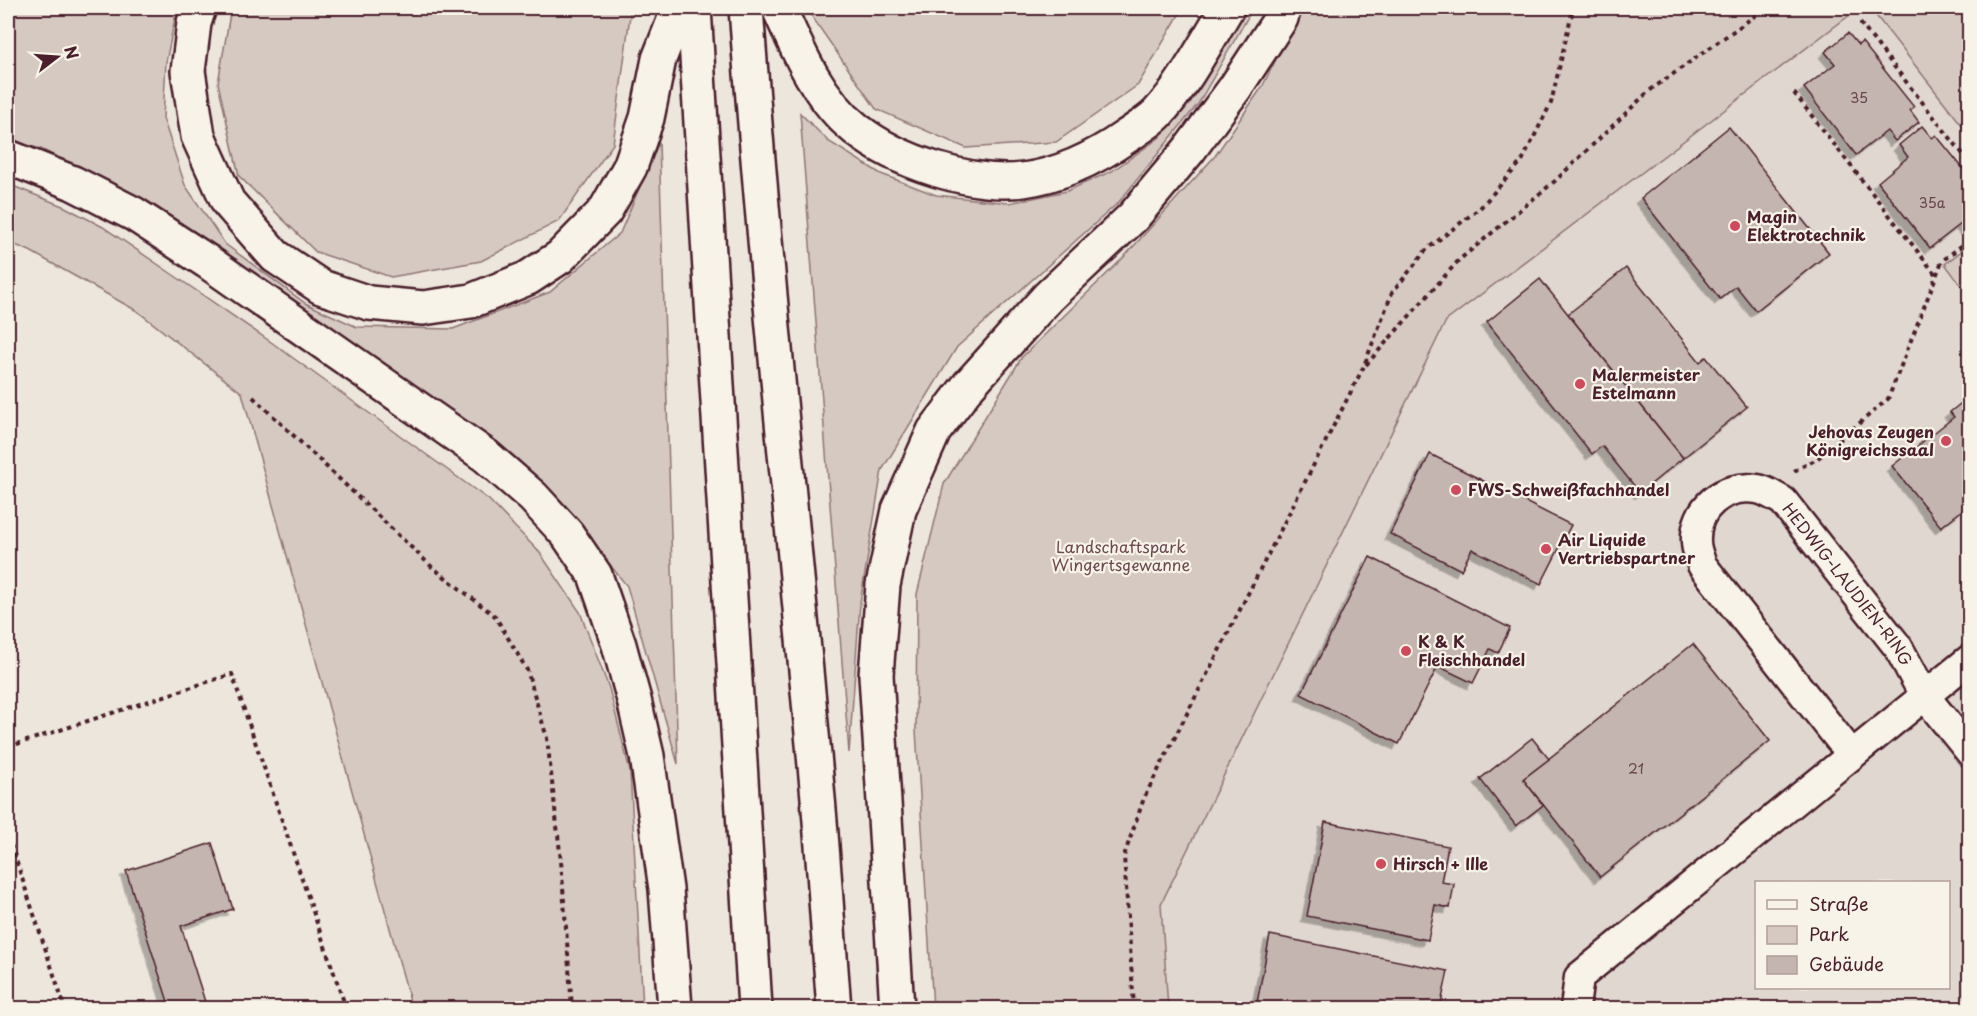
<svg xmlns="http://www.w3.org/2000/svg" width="1977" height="1016" font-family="'Playpen Sans',sans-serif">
  <defs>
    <filter id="shadow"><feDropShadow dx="-5.5" dy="5.5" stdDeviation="0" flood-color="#0004"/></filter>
  </defs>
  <rect width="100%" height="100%" fill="#ece6dd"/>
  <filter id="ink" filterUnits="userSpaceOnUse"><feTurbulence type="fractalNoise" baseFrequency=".0167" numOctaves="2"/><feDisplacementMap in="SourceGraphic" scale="12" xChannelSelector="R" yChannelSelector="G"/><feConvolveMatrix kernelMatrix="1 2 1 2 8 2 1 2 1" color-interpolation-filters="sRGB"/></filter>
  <g filter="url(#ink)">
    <path fill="#e0d7d0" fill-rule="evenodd" d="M1859 8H1870L1969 134V1008H1168L1161 904 1446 321ZM1756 882H1948V988H1756Z"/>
    <g fill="#d5c9c2" stroke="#907476" stroke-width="1.5">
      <path d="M22 8H177L166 62 163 118 185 185 225 244 305 303 357 327 453 329 550 292 620 233 659 142 678 764 627 586 571 516 153 207 41 149 8 140V13Z"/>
      <path d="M231 8H631L613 144 559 221 481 261 391 277 316 252 239 176 218 83Z"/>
      <path d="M806 8H1183L1138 85 1056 142 966 148 876 109Z"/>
      <path d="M1240 8H1253L1198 104 1119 202 957 347 882 470 860 603 849 753 800 113 828 141 881 174 936 195 1009 203 1067 191 1112 171 1159 138 1208 74Z"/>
      <path d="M1302 8H1859L1446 321 1161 904 1168 1008H933L916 730 917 594 944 484 1022 357 1123 258 1215 156 1262 87Z"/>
      <path d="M1870 8H1969V134Z"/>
      <path d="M8 184 65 207 103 227 175 276 271 342 489 500 540 553 580 612 609 688 630 771 643 1008H412L242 393 137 311 30 251 8 242Z"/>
      <path d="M1969 245V296L1945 264Z"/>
    </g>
    <g fill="#c4b5b0" stroke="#4a1f2b" stroke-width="1.5" filter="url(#shadow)">
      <path d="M1848 33 1858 45 1862 42 1914 107 1910 110 1919 122 1895 141 1887 131 1856 155 1804 88 1835 64 1825 52Z"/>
      <path d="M1922 126 1932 138 1936 135 1970 177V234L1961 224 1930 248 1878 182 1908 157 1899 145Z"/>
      <path d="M1729 127 1829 253 1756 311 1736 286 1720 299 1641 198Z"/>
      <path d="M1626 268 1700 362 1706 357 1747 407 1683 458 1568 314Z"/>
      <path d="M1540 279 1683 458 1640 493 1602 446 1592 454 1487 322Z"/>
      <path d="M1970 396V504L1941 527 1892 466 1954 417 1950 412Z"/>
      <path d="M1430 454 1571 525 1541 584 1472 549 1461 570 1390 534Z"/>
      <path d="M1370 557 1510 628 1498 653 1490 649 1473 683 1438 666 1399 744 1301 694Z"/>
      <path d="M1693 644 1770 741 1600 877 1523 779Z"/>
      <path d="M1532 738 1549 759 1523 779 1543 805 1516 826 1480 779Z"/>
      <path d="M1325 822 1448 846 1441 882 1454 884 1450 908 1435 905 1428 940 1307 916Z"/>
      <path d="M212 843 233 909 181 926 207 1008H170L126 871Z"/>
      <path d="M1270 935 1448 971 1440 1008H1256Z"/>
    </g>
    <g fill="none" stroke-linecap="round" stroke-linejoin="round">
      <g stroke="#4a1f2b" stroke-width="33">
        <g id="street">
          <path id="s1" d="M1851 754 1702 565C1700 558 1696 550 1696 542 1694 508 1723 484 1757 489 1766 490 1775 497 1783 501L1898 647 1924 695 1970 752"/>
          <path d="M1575 1008 1579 977 1970 659"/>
        </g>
      </g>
      <g stroke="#4a1f2b" stroke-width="38">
        <g id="highway">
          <path d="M199 8 194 23 188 71 198 136 228 202 275 256 321 287 369 303 423 308 471 301 528 278 560 257 605 211 630 167 647 118 659 59 679 8"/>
          <path d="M694 8 755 1008"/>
          <path d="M746 8C765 268 793 527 817 787 824 861 828 935 834 1008"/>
          <path d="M779 8C798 51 818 99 856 129 897 162 971 186 1023 180 1060 175 1097 157 1127 136 1137 129 1149 122 1157 114 1184 85 1207 41 1227 8"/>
          <path d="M8 157 73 183 134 214 208 262 486 456 533 497 567 534 595 575 619 645 634 700 647 756 666 889 675 1008"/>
          <path d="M897 1008 876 675 883 585 899 510 934 431 969 385 1048 297 1133 217 1189 150 1235 88 1281 18 1284 8"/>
        </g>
      </g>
      <g stroke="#4a1f2b" stroke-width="4" stroke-dasharray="4.5 4.5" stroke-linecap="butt">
        <path d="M1860 23 1970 163"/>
        <path d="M1794 93 1936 275"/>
        <path d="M1366 365 1459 260 1555 181 1649 91 1766 8"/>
        <path d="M253 397 432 567 495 616 527 670 547 738 561 861 572 1008"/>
        <path d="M1794 471 1817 459 1888 399 1942 261 1970 239"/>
        <path d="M8 747 232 674 346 1008"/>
        <path d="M8 836 65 1008"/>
        <path d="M1134 1008 1124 856 1144 798 1363 368 1392 293 1427 249 1480 208 1522 161 1551 103 1573 8"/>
      </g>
      <use href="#street" stroke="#f7f3e8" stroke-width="28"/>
      <use href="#highway" stroke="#f7f3e8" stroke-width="33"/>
    </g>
  </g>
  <g fill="#d1495b" stroke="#f7f3e8" stroke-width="2">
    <circle cx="1735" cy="226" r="6"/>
    <circle cx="1580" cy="384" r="6"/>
    <circle cx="1946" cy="441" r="6"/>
    <circle cx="1456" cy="490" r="6"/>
    <circle cx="1546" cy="549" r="6"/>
    <circle cx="1406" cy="651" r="6"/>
    <circle cx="1381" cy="864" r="6"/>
  </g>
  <g text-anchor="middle" stroke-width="4.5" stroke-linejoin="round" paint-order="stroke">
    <g font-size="14" fill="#68444c">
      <text x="1859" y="103">35</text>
      <text x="1932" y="208">35a</text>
      <text x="1636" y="774">21</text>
    </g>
    <g font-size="16" font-weight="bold" fill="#4a1f2b" stroke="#f7f3e8" text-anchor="start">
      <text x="1747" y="223">Magin<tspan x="1747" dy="18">Elektrotechnik</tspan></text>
      <text x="1592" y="381">Malermeister<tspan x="1592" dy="18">Estelmann</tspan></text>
      <text x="1934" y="438" text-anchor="end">Jehovas Zeugen<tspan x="1934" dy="18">Königreichssaal</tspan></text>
      <text x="1468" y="496">FWS-Schweißfachhandel</text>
      <text x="1558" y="546">Air Liquide<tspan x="1558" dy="18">Vertriebspartner</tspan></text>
      <text x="1418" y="648">K &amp; K<tspan x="1418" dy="18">Fleischhandel</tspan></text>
      <text x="1393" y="870">Hirsch + Ille</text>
    </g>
    <g font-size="16" fill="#6d4a51" stroke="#f7f3e8">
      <text x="1121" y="553">Landschaftspark<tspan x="1121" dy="18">Wingertsgewanne</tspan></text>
    </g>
    <g font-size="16" fill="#4a1f2b" stroke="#f7f3e8">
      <text dy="6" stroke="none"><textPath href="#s1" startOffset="492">HEDWIG-LAUDIEN-RING</textPath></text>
    </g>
  </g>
  <rect width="1977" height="1016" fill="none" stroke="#f7f3e8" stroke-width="30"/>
  <rect x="15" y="15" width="1947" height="986" fill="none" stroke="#4a1f2b" stroke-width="2" filter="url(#ink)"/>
  <rect x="1755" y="881" width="195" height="108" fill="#f7f3e8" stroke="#b29e9c" stroke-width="1.5"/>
  <rect x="1767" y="900" width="30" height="9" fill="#f7f3e8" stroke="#b29e9c" stroke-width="1.5"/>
  <text x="1809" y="911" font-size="18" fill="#4a1f2b">Straße</text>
  <rect x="1767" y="926" width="30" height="18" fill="#d5c9c2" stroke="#b29e9c" stroke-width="1.5"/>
  <text x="1809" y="941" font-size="18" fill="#4a1f2b">Park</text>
  <rect x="1767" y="956" width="30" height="18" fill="#c4b5b0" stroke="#b29e9c" stroke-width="1.5"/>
  <text x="1809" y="971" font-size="18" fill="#4a1f2b">Gebäude</text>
  <g transform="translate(57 57) rotate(73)" stroke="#f7f3e8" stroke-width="4.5" paint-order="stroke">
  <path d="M0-4.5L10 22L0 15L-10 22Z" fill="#4a1f2b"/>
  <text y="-9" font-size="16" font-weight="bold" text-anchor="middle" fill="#4a1f2b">N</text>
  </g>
</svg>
